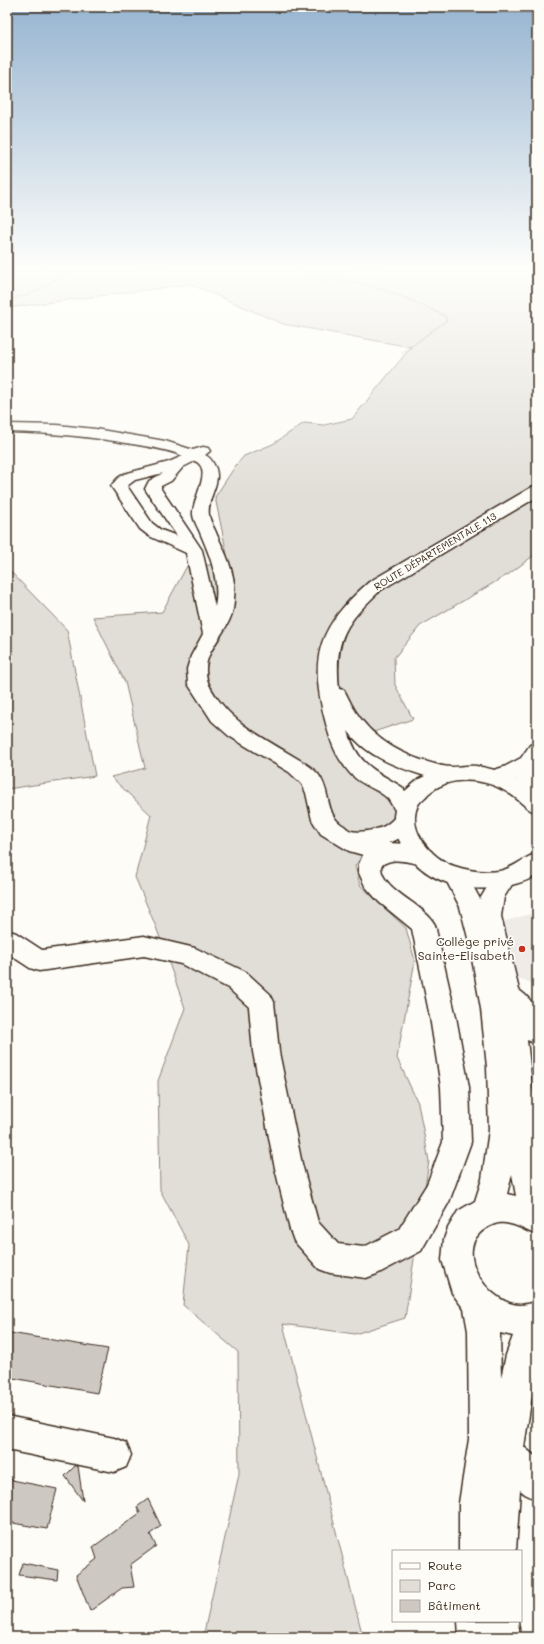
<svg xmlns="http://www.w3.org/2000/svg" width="544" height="1644" font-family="Mali,sans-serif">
  <rect width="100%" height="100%" fill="#fdfcf7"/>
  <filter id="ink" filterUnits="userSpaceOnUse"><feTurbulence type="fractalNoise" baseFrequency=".025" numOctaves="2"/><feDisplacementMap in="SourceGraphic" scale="8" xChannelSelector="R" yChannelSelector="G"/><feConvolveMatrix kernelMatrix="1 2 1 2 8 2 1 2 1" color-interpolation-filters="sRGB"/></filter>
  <g filter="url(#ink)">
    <path fill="#efece7" d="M537 912V985L513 976 502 922Z"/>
    <g fill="#e1ded7" stroke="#8e847a">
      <path d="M7 266H537V553L509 574 420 626 394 658 395 685 413 719 337 744 388 794 398 814 383 828 355 866 360 885 406 928 415 961 397 1058 418 1103 429 1161 405 1318 355 1334 283 1324 363 1637H203L239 1474 238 1352 183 1305 189 1245 160 1190 158 1081 185 1008 156 927 135 877 151 815 111 777 145 768 125 682 93 617 162 612 187 566 229 564 215 497 236 465 244 456 273 444 304 423 324 425 352 419 411 347 283 324 190 284 7 308Z"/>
      <path d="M7 568 67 630 95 776 7 789Z"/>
    </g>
    <g fill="#cdc8c2" stroke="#3b2a1e">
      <path d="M10 1333 108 1349 97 1393 7 1377V1344Z"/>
      <path d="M75 1466H78L83 1501 65 1476Z"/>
      <path d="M7 1479 57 1489 47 1529 7 1522Z"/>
      <path d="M148 1499 161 1526 150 1534 156 1546 130 1565 134 1587 122 1588 90 1611 76 1575 97 1559 93 1547 140 1513 137 1507Z"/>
      <path d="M23 1563 58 1570 57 1580 19 1575Z"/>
    </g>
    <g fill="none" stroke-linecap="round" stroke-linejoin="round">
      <g stroke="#3b2a1e" stroke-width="3">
        <g id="minor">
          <path d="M7 424 57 425 95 429 165 441 193 450 203 447 208 448 210 451 205 455C209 457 211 459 213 463 225 481 206 496 209 515 210 522 215 529 217 535 226 554 237 577 234 598 234 604 233 611 231 616 225 634 205 651 206 671 206 682 211 689 217 698 235 724 262 737 288 753 298 759 310 765 318 774 332 792 324 815 344 826 346 828 349 830 351 831 360 833 379 830 386 825 397 818 396 810 412 815L415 821C409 833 401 839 388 843 403 843 417 846 431 851L434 857 431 863C415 868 396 853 381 866 380 890 425 904 435 925L456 1017 469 1087 471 1142 449 1202 421 1251 377 1274 366 1278 330 1273 319 1269 294 1241 290 1230 274 1164 253 1052 249 1007 228 988 181 964 144 956 39 971 30 968 7 953V930L16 933 42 950 144 936 195 948 246 972 270 994 274 1002 279 1052 302 1164 318 1222 338 1244 364 1247 399 1229 427 1184 443 1142 441 1087 430 1017 412 929 379 902 365 886 358 871 359 864 363 855 349 851 321 834 312 820 306 793 302 784 289 772 229 736 212 721 188 684 187 669 191 656 203 634 186 553 149 536 140 529 111 486 118 478 124 474 169 462 183 456C167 449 150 447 132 444 89 436 51 433 7 432ZM195 461C214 470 191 500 193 515 194 522 199 529 201 535 211 558 220 582 215 607L202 550 161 489V486L171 481 183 467ZM163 473 149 481 145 489 177 536 161 530 152 523 127 486 135 480Z"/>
          <path d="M537 743V795L535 799 527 802 519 799 516 794V778L494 785 487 782 483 777 487 772 504 767 521 758 530 745Z"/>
          <path d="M456 867 464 870 480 899 495 874 503 871 511 874 515 880 504 897 501 916 519 990C542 1007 537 1018 537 1044L527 1040 537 1128V1235C526 1231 517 1224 505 1223 498 1222 491 1225 485 1229 452 1250 487 1303 519 1305 524 1305 531 1303 537 1302V1363L524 1447 537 1458V1500L525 1494 520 1490 516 1551H459V1503L469 1439 468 1331 464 1309 452 1293 442 1260 444 1239 448 1228 458 1211 475 1201 482 1179 489 1130 487 1067 481 1009 469 942 460 907 444 876 448 870ZM512 1174 516 1196 507 1194ZM500 1333 513 1336 506 1355 501 1378Z"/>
          <path d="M7 1416 114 1438 126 1443 131 1455 126 1467 114 1472 7 1450Z"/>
          <path d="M458 1621H518L520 1637H459Z"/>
        </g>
      </g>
      <g stroke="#3b2a1e" stroke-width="3">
        <path id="major" d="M537 485V497L381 590C345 623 334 639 339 689L344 690C348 697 351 705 356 712 372 737 397 752 424 761 432 763 443 767 451 767 459 767 467 765 476 766 497 769 521 778 537 792V813C528 810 524 805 517 799 506 790 491 783 476 781 459 779 441 782 428 794 425 798 420 801 418 805 406 830 432 859 454 866 469 871 484 873 499 871 514 868 523 858 537 853V875L532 878C488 898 427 891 402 845 395 834 392 823 395 810 392 806 390 800 386 797 377 789 362 785 353 776 349 773 346 768 343 764 333 751 329 735 325 720 308 655 320 625 369 582L532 487ZM348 731C366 756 396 767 425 776L419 779 405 791 402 787C374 770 357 764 348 731Z"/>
      </g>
      <g stroke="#3b2a1e" stroke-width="1.5" stroke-dasharray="0.5 1.5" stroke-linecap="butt">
        <path d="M290 266 311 278 344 280 372 286 406 298 445 316 447 320 402 353"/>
        <path d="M7 298C39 298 51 278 77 266"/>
      </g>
      <use href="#minor" fill="#fdfcf7" fill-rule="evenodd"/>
      <use href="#major" fill="#fdfcf7" fill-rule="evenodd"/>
    </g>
  </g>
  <linearGradient id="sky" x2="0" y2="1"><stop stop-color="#96b4d0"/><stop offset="0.54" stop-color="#fefefb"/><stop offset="1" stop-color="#fefefb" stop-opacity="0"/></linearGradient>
  <rect width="544" height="496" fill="url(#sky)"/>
  <circle fill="#c8321e" stroke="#fdfcf7" stroke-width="1.5" cx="522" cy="949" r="4"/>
  <g text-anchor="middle" stroke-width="3.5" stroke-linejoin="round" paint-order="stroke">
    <g font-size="10" fill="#3b2a1e" stroke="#fdfcf7">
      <text transform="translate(435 551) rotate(-31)" y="4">ROUTE DÉPARTEMENTALE 113</text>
    </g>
    <g font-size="12" fill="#3b2a1e" stroke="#fdfcf7" text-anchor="end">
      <text x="514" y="946">Collège privé<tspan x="514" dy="14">Sainte-Elisabeth</tspan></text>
    </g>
  </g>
  <rect width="544" height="1644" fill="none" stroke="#fdfcf7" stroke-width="24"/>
  <rect x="12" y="12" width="520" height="1620" fill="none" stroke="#3b2a1e" stroke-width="1.5" filter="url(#ink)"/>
  <rect x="392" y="1550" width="130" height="72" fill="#fdfcf7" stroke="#afa8a0"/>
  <rect x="400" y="1563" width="20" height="6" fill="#fdfcf7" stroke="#afa8a0"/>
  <text x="428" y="1570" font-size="12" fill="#3b2a1e">Route</text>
  <rect x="400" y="1580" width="20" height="12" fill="#e1ded7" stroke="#afa8a0"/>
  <text x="428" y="1590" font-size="12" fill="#3b2a1e">Parc</text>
  <rect x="400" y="1600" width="20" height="12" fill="#cdc8c2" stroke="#afa8a0"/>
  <text x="428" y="1610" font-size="12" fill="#3b2a1e">Bâtiment</text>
</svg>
